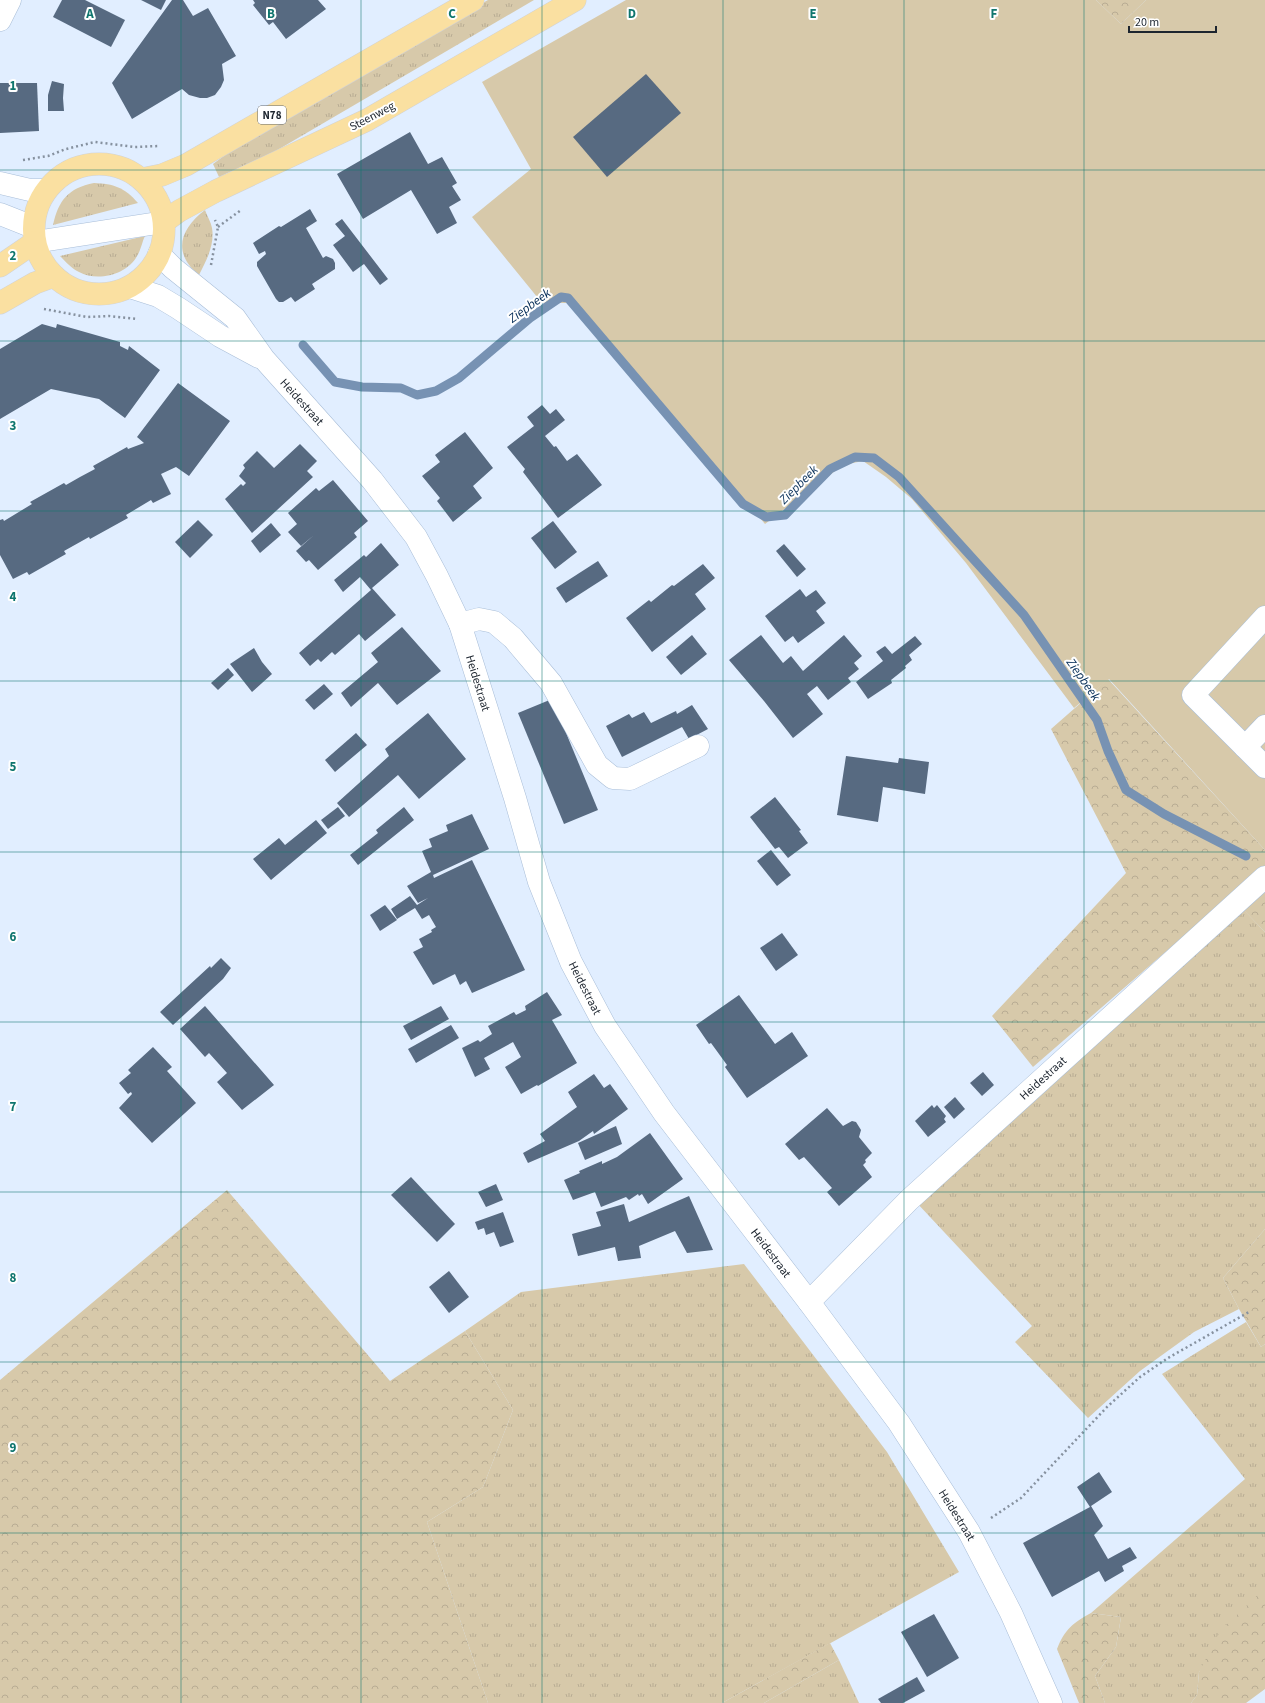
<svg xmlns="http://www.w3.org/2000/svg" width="1265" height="1703" font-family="'Source Sans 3',sans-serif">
  <defs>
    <pattern id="grass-tufts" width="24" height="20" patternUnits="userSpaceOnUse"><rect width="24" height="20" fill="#d7c9aa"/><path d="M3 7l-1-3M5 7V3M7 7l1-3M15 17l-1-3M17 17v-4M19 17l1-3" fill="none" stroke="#b8ac93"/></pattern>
    <pattern id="forest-crowns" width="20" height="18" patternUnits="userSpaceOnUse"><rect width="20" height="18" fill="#d7c9aa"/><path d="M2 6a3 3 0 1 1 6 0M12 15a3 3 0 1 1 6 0" fill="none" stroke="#b8ac93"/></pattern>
  </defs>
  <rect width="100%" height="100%" fill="#e1eeff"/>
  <g fill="url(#grass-tufts)">
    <path d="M488 0H534L274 152 219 177 213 164 240 144Z"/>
    <path d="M94 183C114 184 124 187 138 203L53 225C58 201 68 188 94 183Z"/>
    <path d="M205 210C207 216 211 222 212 228 215 245 206 261 199 275 172 253 180 229 205 210Z"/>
    <path d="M145 236C142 242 141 250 137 256 127 275 97 282 79 272 71 268 66 262 60 256Z"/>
    <path d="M1242 908 1265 932V1229L1223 1278 1239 1309 1194 1332 1140 1371 1088 1418 1015 1342 1032 1326 916 1202Z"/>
    <path d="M744 1264 887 1452 959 1572 722 1703H488L427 1522 483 1487 513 1410 465 1331 521 1292Z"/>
    <path d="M1246 1322 1261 1347 1265 1344V1589L1199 1672 1197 1695 1191 1703H1105L1095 1676 1116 1647 1121 1617 1091 1613 1245 1479 1162 1374Z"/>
    <path d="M839 1660 859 1703H764Z"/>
  </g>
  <g fill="url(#forest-crowns)">
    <path d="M1096 0H1146L1121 24Z"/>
    <path d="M1108 679 1265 850V932L1230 896 1033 1067 992 1016 1126 873 1051 729Z"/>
    <path d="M227 1190 390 1381 465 1331 513 1410 483 1487 427 1522 488 1703H0V1380Z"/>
    <path d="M1265 1229V1344L1261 1347 1239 1309 1223 1278Z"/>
    <path d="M1265 1588V1689L1246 1703H1191L1197 1695 1199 1672 1220 1631Z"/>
    <path d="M1091 1613 1121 1617 1116 1647 1095 1676 1105 1703H1079L1057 1649C1065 1629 1073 1623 1091 1613Z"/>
    <path d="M830 1643 839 1660 764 1703H722Z"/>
  </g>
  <path fill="#d7c9aa" d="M626 0H1096L1121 24 1146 0H1265V850L1109 679 1074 708 966 563 912 499 886 477 863 461 843 465 765 524 572 303H542L472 217 531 169 482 82Z"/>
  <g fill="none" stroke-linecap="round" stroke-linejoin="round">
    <path stroke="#7792b3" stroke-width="9" d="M303 345 335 382 362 387 401 388 417 395 436 391 459 378 530 318 561 297 568 298 743 504 766 517 785 515 830 469 855 457 874 458 899 477 1024 615 1097 720 1108 751 1126 790 1164 814 1246 856"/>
  </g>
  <g fill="#576a81">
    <path d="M62 0H85L125 20 111 47 53 17Z"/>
    <path d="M141 0H166L161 10Z"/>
    <path d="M172 0H183L193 16 208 8 236 56 222 64 224 80 221 87 215 95 207 98H200L189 95 182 89 132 119 112 83Z"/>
    <path d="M253 0H318L326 9 286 39 273 22 269 25 253 5 255 3Z"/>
    <path d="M646 74 681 113 607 177 573 137Z"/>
    <path d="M52 81 64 84 63 98 64 111H48V95Z"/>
    <path d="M0 83H37L39 131 0 133Z"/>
    <path d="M410 132 428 164 442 157 457 183 452 186 461 200 449 207 457 223 437 234 411 190 363 219 337 174Z"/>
    <path d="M310 209 317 221 306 228 323 258 326 256 333 259 335 263V269L312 284 315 289 295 302 291 297 283 302H279L276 299 257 266V262L266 254 265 251 259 254 253 243 279 226 281 227Z"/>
    <path d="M342 219 388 279 380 285 364 264 353 272 333 245 345 236 335 224Z"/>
    <path d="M42 324 56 328 57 324 120 342V346L128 350 129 346 160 370 125 418 99 399 51 389 0 419V349Z"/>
    <path d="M178 383 230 421 189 476 176 467 161 474 171 494 153 503 151 500 126 515 128 518 90 539 89 537 64 551 66 554 29 575 27 572 13 579 0 555V520L3 519 4 521 32 504 30 502 64 483 66 485 80 477 95 469 93 466 127 447 128 449 144 443 137 437Z"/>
    <path d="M542 405 550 414 556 409 565 420 545 436 554 447 556 446 567 461 577 454 602 485 558 518 523 472 525 469 507 447 534 426 527 417Z"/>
    <path d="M465 432 493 468 473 486 482 498 453 522 437 501 440 498 422 476 440 462 435 455Z"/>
    <path d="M300 444 317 461 307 471 313 477 252 533 225 499 241 484 243 486 246 483 239 476 245 468 243 465 257 451 274 468Z"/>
    <path d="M333 480 368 521 354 533 357 537 318 570 309 560 306 562 296 551 314 535 301 546 288 532 297 524 288 513 316 488 319 491Z"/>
    <path d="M198 520 213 535 190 558 175 542Z"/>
    <path d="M553 521 577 552 555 569 531 538Z"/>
    <path d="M271 523 281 535 260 553 251 541Z"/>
    <path d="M381 543 399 565 372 588 396 615 365 641 359 634 335 655 332 652 321 662 318 659 310 666 299 653 371 590 360 577 343 592 334 580 364 555 366 557Z"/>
    <path d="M784 544 806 569 797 577 776 551Z"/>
    <path d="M598 561 608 576 566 603 556 588Z"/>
    <path d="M703 564 715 578 695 594 706 609 652 652 626 618 649 600 651 602 672 585 674 586Z"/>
    <path d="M800 589 806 597 816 590 826 603 816 611 825 623 798 643 793 636 785 642 765 616Z"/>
    <path d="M402 627 441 671 397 705 378 683 351 707 341 693 378 662 371 653Z"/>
    <path d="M692 635 707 654 681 675 666 657Z"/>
    <path d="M761 635 783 663 791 656 803 671 844 635 862 656 854 663 859 669 848 678 851 682 828 700 817 686 807 694 823 714 793 738 764 701 729 660Z"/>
    <path d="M915 636 922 644 909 655 912 660 905 666 906 668 891 680 892 683 868 699 856 682 883 661 876 652 885 646 892 654Z"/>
    <path d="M254 648 262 662 272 674 252 692 230 664Z"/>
    <path d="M228 668 234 675 218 690 211 683Z"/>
    <path d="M324 684 333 694 314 710 305 700Z"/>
    <path d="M552 699 598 810 564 824 518 713Z"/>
    <path d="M692 705 708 729 689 739 682 727 622 757 606 726 629 714 632 718 644 712 651 723 676 711 677 714Z"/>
    <path d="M428 713 466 759 419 799 398 775 349 817 337 803 389 756 385 749Z"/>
    <path d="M356 733 367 745 335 772 325 760Z"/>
    <path d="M846 756 898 763 899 758 929 762 925 794 883 787 878 822 837 815Z"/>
    <path d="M775 797 801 830 799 831 808 843 788 858 779 847 775 849 750 817Z"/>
    <path d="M338 807 345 816 328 829 321 820Z"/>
    <path d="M404 807 414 820 358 865 350 855 378 833 376 830Z"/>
    <path d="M472 814 489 849 433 875 434 878 472 860 525 970 472 993 466 981 460 985 455 974 433 985 413 952 423 947 419 939 432 932 431 930 436 927 429 915 422 919 415 908 397 919 391 909 410 896 417 905 428 898 418 903 407 886 431 872 422 851 432 847 429 839 448 831 446 825Z"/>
    <path d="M316 820 327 833 271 880 253 859 279 838 285 845Z"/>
    <path d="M771 850 791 875 777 886 757 861Z"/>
    <path d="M385 905 397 920 380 931 370 915Z"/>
    <path d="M782 933 798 955 776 971 760 948Z"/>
    <path d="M221 958 231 968 223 979 173 1025 160 1012 210 966 211 968Z"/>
    <path d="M547 992 562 1015 552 1020 577 1063 538 1086 537 1085 521 1094 505 1067 521 1057 513 1042 484 1058 490 1069 475 1077 462 1048 478 1040 480 1042 492 1034 488 1026 514 1012 516 1015 526 1010 525 1006Z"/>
    <path d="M739 995 775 1044 792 1032 808 1056 747 1098 725 1067 727 1065 711 1043 709 1044 696 1025Z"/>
    <path d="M205 1006 274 1085 242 1110 217 1082 227 1073 209 1053 205 1057 180 1029Z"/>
    <path d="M441 1006 449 1019 411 1040 403 1026Z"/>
    <path d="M451 1025 459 1038 416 1063 408 1049Z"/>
    <path d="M153 1047 172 1067 167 1071 196 1103 152 1143 119 1108 132 1094 131 1092 128 1094 119 1083 131 1073 128 1070Z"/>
    <path d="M983 1072 994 1085 982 1096 970 1083Z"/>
    <path d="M594 1074 604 1088 610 1084 628 1109 594 1134 593 1131 579 1141 528 1163 523 1153 545 1141 540 1134 577 1107 568 1092Z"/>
    <path d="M955 1097 965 1109 954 1119 944 1107Z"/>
    <path d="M932 1105 934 1108 937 1105 946 1116 944 1119 946 1122 928 1137 915 1121Z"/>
    <path d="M827 1108 843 1126 852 1121 856 1122 861 1130 859 1137 872 1153 865 1160 866 1162 863 1165 872 1177 839 1206 827 1192 832 1188 804 1157 799 1160 785 1144Z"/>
    <path d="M616 1126 622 1144 585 1160 578 1143Z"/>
    <path d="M650 1133 683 1179 648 1204 642 1194 639 1196 638 1194 629 1200 626 1197 601 1207 595 1192 573 1200 564 1180 580 1173 579 1171 602 1161V1164L617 1157Z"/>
    <path d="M411 1177 455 1224 437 1242 391 1195Z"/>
    <path d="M496 1184 503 1200 486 1207 478 1192Z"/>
    <path d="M689 1196 713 1250 687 1253 675 1231 639 1246 641 1258 618 1261 615 1247 578 1256 572 1234 601 1226 596 1212 624 1204 629 1222Z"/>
    <path d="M503 1212 514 1242 500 1247 494 1232 486 1235 484 1228 478 1230 475 1222Z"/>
    <path d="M449 1271 469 1297 449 1313 429 1287Z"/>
    <path d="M1099 1472 1112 1492 1091 1506 1103 1526 1094 1535 1108 1559 1130 1547 1137 1558 1122 1566 1124 1571 1105 1582 1099 1571 1052 1597 1023 1543 1090 1507 1077 1487Z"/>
    <path d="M934 1614 959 1658 927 1677 901 1632Z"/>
    <path d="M917 1677 925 1691 903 1703H881L878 1699Z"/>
  </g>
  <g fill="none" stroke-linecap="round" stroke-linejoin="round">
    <g stroke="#a9bed8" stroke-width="23">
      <g id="minor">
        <path d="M0 20 10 0"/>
        <path d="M0 183 30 190H46"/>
        <path d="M0 214 33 227"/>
        <path d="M35 242 164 222"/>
        <path d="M159 254 173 268 235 318 264 359 372 480 416 537 437 576 460 624 515 798 539 882 571 962 605 1026 664 1113 809 1302 899 1423 969 1532 1011 1613 1051 1703"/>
        <path d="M130 287 158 296 178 308 220 336 259 357"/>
        <path d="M1265 617 1193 695 1265 767"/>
        <path d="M460 624 479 619 494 622 513 638 551 683 597 765 613 778 630 779 698 746"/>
        <path d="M1245 747 1265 726"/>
        <path d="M809 1302 909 1200 1265 877"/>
      </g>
    </g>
    <g stroke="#d2d3d5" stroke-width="23">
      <g id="major">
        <circle cx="99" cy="229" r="65"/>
        <path d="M142 179 162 175 186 165 473 0"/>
        <path d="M164 222 179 211 216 191 367 120 575 0"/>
        <path d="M0 266 35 242"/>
        <path d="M0 303 35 283 54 276"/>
      </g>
    </g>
    <g stroke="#86919f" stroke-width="2.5" stroke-dasharray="2 3" stroke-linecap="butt">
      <path d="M23 160 48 156 66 149 95 142 135 147 159 146"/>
      <path d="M218 227 241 210"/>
      <path d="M211 265 218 227 215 220"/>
      <path d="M44 309 87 317 109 316 138 319"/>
      <path d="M991 1518 1021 1498 1107 1407 1140 1377 1168 1358 1249 1312"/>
    </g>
    <use href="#minor" stroke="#fff" stroke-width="22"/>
    <use href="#major" stroke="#fae0a1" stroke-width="22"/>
  </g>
  <path fill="none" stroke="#0f766e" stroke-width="1" stroke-opacity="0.55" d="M181 0V1703M361 0V1703M542 0V1703M723 0V1703M904 0V1703M1084 0V1703M0 170H1265M0 341H1265M0 511H1265M0 681H1265M0 852H1265M0 1022H1265M0 1192H1265M0 1362H1265M0 1533H1265"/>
  <g text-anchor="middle" stroke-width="4" stroke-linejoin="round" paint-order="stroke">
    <rect fill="#fff" stroke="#61666d" stroke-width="1" x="258" y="106" width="28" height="18" rx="3"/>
    <g font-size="11" font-weight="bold" fill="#1d252f">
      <text x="272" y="119">N78</text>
    </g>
    <g font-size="12" fill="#1d252f" stroke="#fff">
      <text transform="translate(372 116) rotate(-28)" y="4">Steenweg</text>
      <text transform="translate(302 402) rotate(48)" y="4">Heidestraat</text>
      <text transform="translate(478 683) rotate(73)" y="4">Heidestraat</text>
      <text transform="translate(585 988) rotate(63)" y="4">Heidestraat</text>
      <text transform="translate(1043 1078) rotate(-42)" y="4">Heidestraat</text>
      <text transform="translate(771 1253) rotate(53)" y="4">Heidestraat</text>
      <text transform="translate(957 1515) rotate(58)" y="4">Heidestraat</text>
    </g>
    <g font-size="13" font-style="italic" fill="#022a55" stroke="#fff">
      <text transform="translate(529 305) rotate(-36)" y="5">Ziepbeek</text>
      <text transform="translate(798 484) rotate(-45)" y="5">Ziepbeek</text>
      <text transform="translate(1084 679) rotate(55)" y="5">Ziepbeek</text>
    </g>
  </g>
  <g font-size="13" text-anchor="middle" font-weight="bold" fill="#0f766e" stroke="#fff" stroke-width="4" stroke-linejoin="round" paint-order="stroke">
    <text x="90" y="18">A</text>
    <text x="271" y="18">B</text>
    <text x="452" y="18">C</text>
    <text x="632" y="18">D</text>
    <text x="813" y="18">E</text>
    <text x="994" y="18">F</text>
    <text x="13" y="90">1</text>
    <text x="13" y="260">2</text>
    <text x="13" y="430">3</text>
    <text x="13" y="601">4</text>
    <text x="13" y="771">5</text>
    <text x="13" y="941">6</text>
    <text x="13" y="1111">7</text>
    <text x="13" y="1282">8</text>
    <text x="13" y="1452">9</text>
  </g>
  <path d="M1129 26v6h87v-6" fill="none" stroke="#1d252f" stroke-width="2"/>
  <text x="1135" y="26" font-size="12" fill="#1d252f" stroke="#ffffff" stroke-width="3" paint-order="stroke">20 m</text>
</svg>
